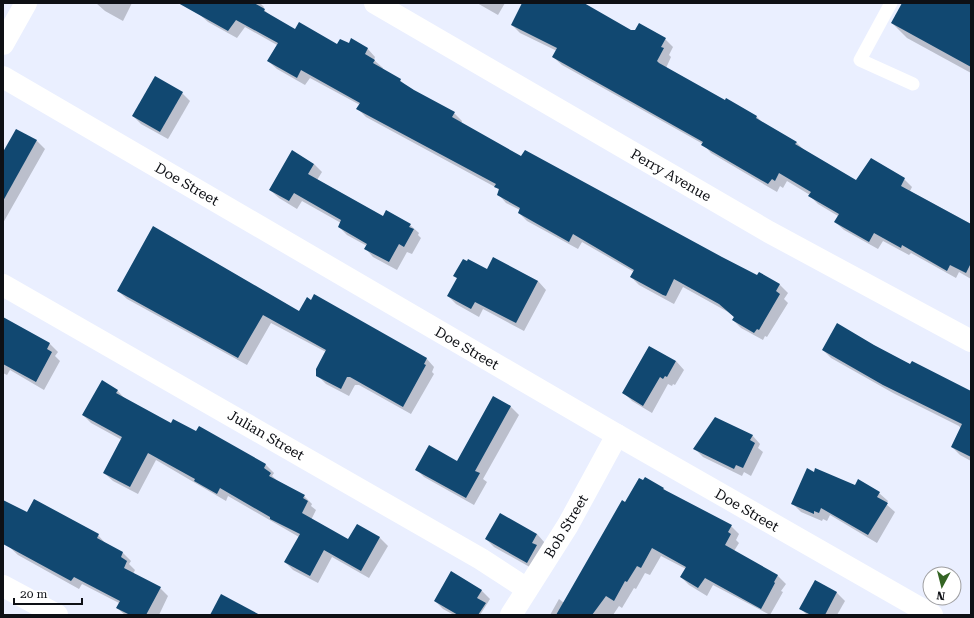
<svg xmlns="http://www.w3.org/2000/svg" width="974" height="618" font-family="'Roboto Serif',serif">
  <rect width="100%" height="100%" fill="#eaefff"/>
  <g fill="#0003">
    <path d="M96 3H132L123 21 105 11Z"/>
    <path d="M206 3H260L264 7 263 9 272 17 295 30 338 45 349 44 367 48 375 57 374 60 383 68 382 70 400 80 407 87 454 113 462 121 461 124 521 158 757 276 780 285 788 293 784 299 788 303 767 337 765 336 763 340 741 328 733 320 734 317 728 312 683 287 674 304 672 303 639 285 631 277 634 272 582 242 578 249 527 221 519 213 520 210 506 203 498 194 500 191 497 188 366 117 358 109 360 105 310 78 305 85 277 69 268 61 277 45 245 27 237 38 208 22 199 14Z"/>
    <path d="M477 3H505L498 15Z"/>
    <path d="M523 3H580L631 31 635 32 639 24 665 39 673 47 669 55 671 57 666 68 725 101 757 117 764 124 796 142 804 150 856 181 904 179 912 187 910 191 971 224V279L959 272 956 278 911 253 909 255 883 241 878 249 844 230 835 222 838 216 818 204 810 196V195L787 181 783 188 780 186 777 192 711 153 703 144 562 65 553 57 557 51 520 33 512 25Z"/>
    <path d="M903 3H971V73L907 38 892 23Z"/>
    <path d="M182 93 190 101 168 139 141 124 133 116Z"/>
    <path d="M16 130 37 141 45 149 3 223V149L5 150Z"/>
    <path d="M314 164 322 172 317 180 383 217 386 211 410 225 419 233 418 235 421 238 412 254 407 252 397 270 373 257 365 248 367 246 347 235 339 227 341 223 302 201 297 209 279 198 270 190Z"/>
    <path d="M494 259 538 281 546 290 524 331 483 309 479 317 456 304 448 296 458 279 454 276 487 271Z"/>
    <path d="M118 291 300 313 311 301 426 358 434 367 432 372 434 374 411 414 359 385H355L349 396 326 384 317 375 326 352 271 323 247 365 127 299Z"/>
    <path d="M3 323 50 344 58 352 55 356 60 361 44 390 10 370 7 375 3 373Z"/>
    <path d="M874 346 911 365 970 392 971 390V461L960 455 952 447 961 429 959 426 893 393 831 358 823 350Z"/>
    <path d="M676 361 684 370 675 385 673 384 672 386 668 384 652 413 632 401 624 393Z"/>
    <path d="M117 390 125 399 171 425 196 433 199 428 266 465 274 473 272 476 278 481 304 496 312 504 311 506 316 510 311 520 348 540 380 538 388 546 369 578 332 557 318 583 293 570 285 562 299 537 228 496 226 501 156 460 138 494 113 481 104 473 122 440 91 423 83 415Z"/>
    <path d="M494 397 511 407 519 415 483 479 487 482 474 505 424 477 416 469 458 462Z"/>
    <path d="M752 435 760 444 758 448 763 452 751 476 744 472 742 476 703 457 695 449Z"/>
    <path d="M858 481 879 493 888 501 886 504 895 512 877 543 830 515 827 521 823 519 822 521 801 512 793 504 855 486Z"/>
    <path d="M663 488 668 493 731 526 739 534 736 540 739 543 734 551 777 575 786 584 781 591 783 592 770 615 713 585 707 596 689 585 681 577 686 569 661 556 650 575 645 573 636 589 634 588 622 608 619 606 613 615H550L559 599 564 603 626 503Z"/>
    <path d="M3 502 28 514 98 535 106 544 123 553 131 561 129 564 135 570 133 574 160 588 168 596 159 615H125L117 608 119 603 82 584 79 589 18 555 3 541Z"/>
    <path d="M537 534 545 543 535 570 494 547 486 539Z"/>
    <path d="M815 582 837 593 845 601 837 615H807L800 608Z"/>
    <path d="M481 590 490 599 480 615H454L443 609 435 601Z"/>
  </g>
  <g fill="#114871">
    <path d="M178 3H254L265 9 264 11 295 29 299 22 337 44 340 39 349 43 351 38 368 48 365 54 375 60 373 63 401 79 400 81 414 90 455 112 452 117 521 156 525 150 722 257 757 275 759 272 780 284 776 291 780 294 759 330 757 329 754 333 732 320 734 317 719 304 674 279 666 296 663 295 630 277 634 270 573 234 569 242 518 213 520 208 497 195 499 189 494 187 496 184 356 109 360 103 301 70 297 78 267 61 278 43 236 20 228 31Z"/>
    <path d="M522 3H584L631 30H635L639 23 666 38 661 47 664 48 657 61 659 63 725 100 726 98 757 116 756 118 797 142 795 144 856 180 871 158 905 178 901 186 971 224V263L966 273 950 265 947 271 902 245 901 248 874 233 869 242 834 222 839 214 808 196 811 192 779 173 775 181 772 179 768 184 701 145 703 142 552 57 557 48 511 25Z"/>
    <path d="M902 3H971V67L891 23Z"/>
    <path d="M155 76 183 92 160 132 132 116Z"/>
    <path d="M16 129 37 140 3 201V152Z"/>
    <path d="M292 150 314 164 308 174 383 216 386 210 411 224 409 227 414 229 404 247 399 244 389 262 364 249 367 244 338 227 341 220 294 193 289 201 269 190Z"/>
    <path d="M153 226 299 311 307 297 311 300 314 294 427 358 424 364 426 365 403 407 350 377H347L341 389 316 376V369L326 350 263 315 238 358 117 291Z"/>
    <path d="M493 257 538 281 516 323 475 302 471 309 447 296 457 278 453 276 463 259 467 261 468 259 487 269Z"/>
    <path d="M3 317 50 343 47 349 52 352 36 382 3 364Z"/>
    <path d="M837 323 874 345 910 364 912 361 971 391V457L951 447 962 424 883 385 822 350Z"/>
    <path d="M649 346 676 361 667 377 665 376 663 379 660 377 643 406 622 393Z"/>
    <path d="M102 380 118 390 116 393 171 423 173 419 196 431 199 426 266 464 264 468 271 473 269 476 305 495 303 498 308 501 302 513 348 539 357 524 380 537 361 571 324 550 310 576 284 562 300 534 270 519V517L220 488 217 494 194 481 195 479 148 453 130 487 103 473 122 437 82 415Z"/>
    <path d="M493 396 511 406 475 471 480 473 466 498 415 470 429 445 457 461Z"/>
    <path d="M715 417 753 435 750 440 755 443 743 468 736 465 734 469 693 449Z"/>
    <path d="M807 468 814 472 815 468 855 485 858 479 880 492 877 497 888 503 868 535 821 508 819 513 814 511V514L791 504Z"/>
    <path d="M645 477 664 488 663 489 732 525 728 532 731 534 725 545 778 575 774 582 775 583 761 609 705 578 698 588 680 577 686 567 652 548 641 568 637 566 627 582 625 581 614 601 606 596 592 615H556L622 500 625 502 639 478 643 480Z"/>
    <path d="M34 499 99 534 97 538 123 552 121 557 127 561 124 568 161 587 146 615H130L116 608 120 601 74 577 71 581 3 544V500L27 512Z"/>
    <path d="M500 513 537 534 532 543 537 545 527 563 485 539Z"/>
    <path d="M451 571 482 590 477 598 486 603 478 615H458L434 601Z"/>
    <path d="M815 580 837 592 825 615H811L799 609Z"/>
    <path d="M221 594 260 615H210Z"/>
  </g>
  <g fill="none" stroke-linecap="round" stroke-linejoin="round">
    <path stroke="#fff" stroke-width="13" d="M891 3 860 60 913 84"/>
    <g stroke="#fff" stroke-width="22">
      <path d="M375 3 769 232 971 341"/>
      <path d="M3 44 26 3"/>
      <path d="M3 77 617 435 932 615"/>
      <path d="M3 285 481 559 527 589"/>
      <path d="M3 586 57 615"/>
      <path d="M511 615 568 525 617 435"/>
    </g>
  </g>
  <g text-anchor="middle" stroke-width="4" stroke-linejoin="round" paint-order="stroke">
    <g font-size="14" fill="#0e1015" stroke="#fff">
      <text transform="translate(671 175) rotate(30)" y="5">Perry Avenue</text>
      <text transform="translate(187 184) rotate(30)" y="5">Doe Street</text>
      <text transform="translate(467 348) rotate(30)" y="5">Doe Street</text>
      <text transform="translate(266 435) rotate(30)" y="5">Julian Street</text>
      <text transform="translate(747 510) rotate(30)" y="5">Doe Street</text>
      <text transform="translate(566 526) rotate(-59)" y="5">Bob Street</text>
    </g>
  </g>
  <rect width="974" height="618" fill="none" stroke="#0e1015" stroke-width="8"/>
  <g transform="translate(942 586) rotate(187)"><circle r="19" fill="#ffffff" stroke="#9f9fa1"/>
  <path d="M0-3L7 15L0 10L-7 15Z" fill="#346424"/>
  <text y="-6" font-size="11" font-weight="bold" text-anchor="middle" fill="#0e1015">N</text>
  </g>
  <path d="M14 598v6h68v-6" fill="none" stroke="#0e1015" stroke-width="2"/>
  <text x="20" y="598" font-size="12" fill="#0e1015" stroke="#ffffff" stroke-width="3" paint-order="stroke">20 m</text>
</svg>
